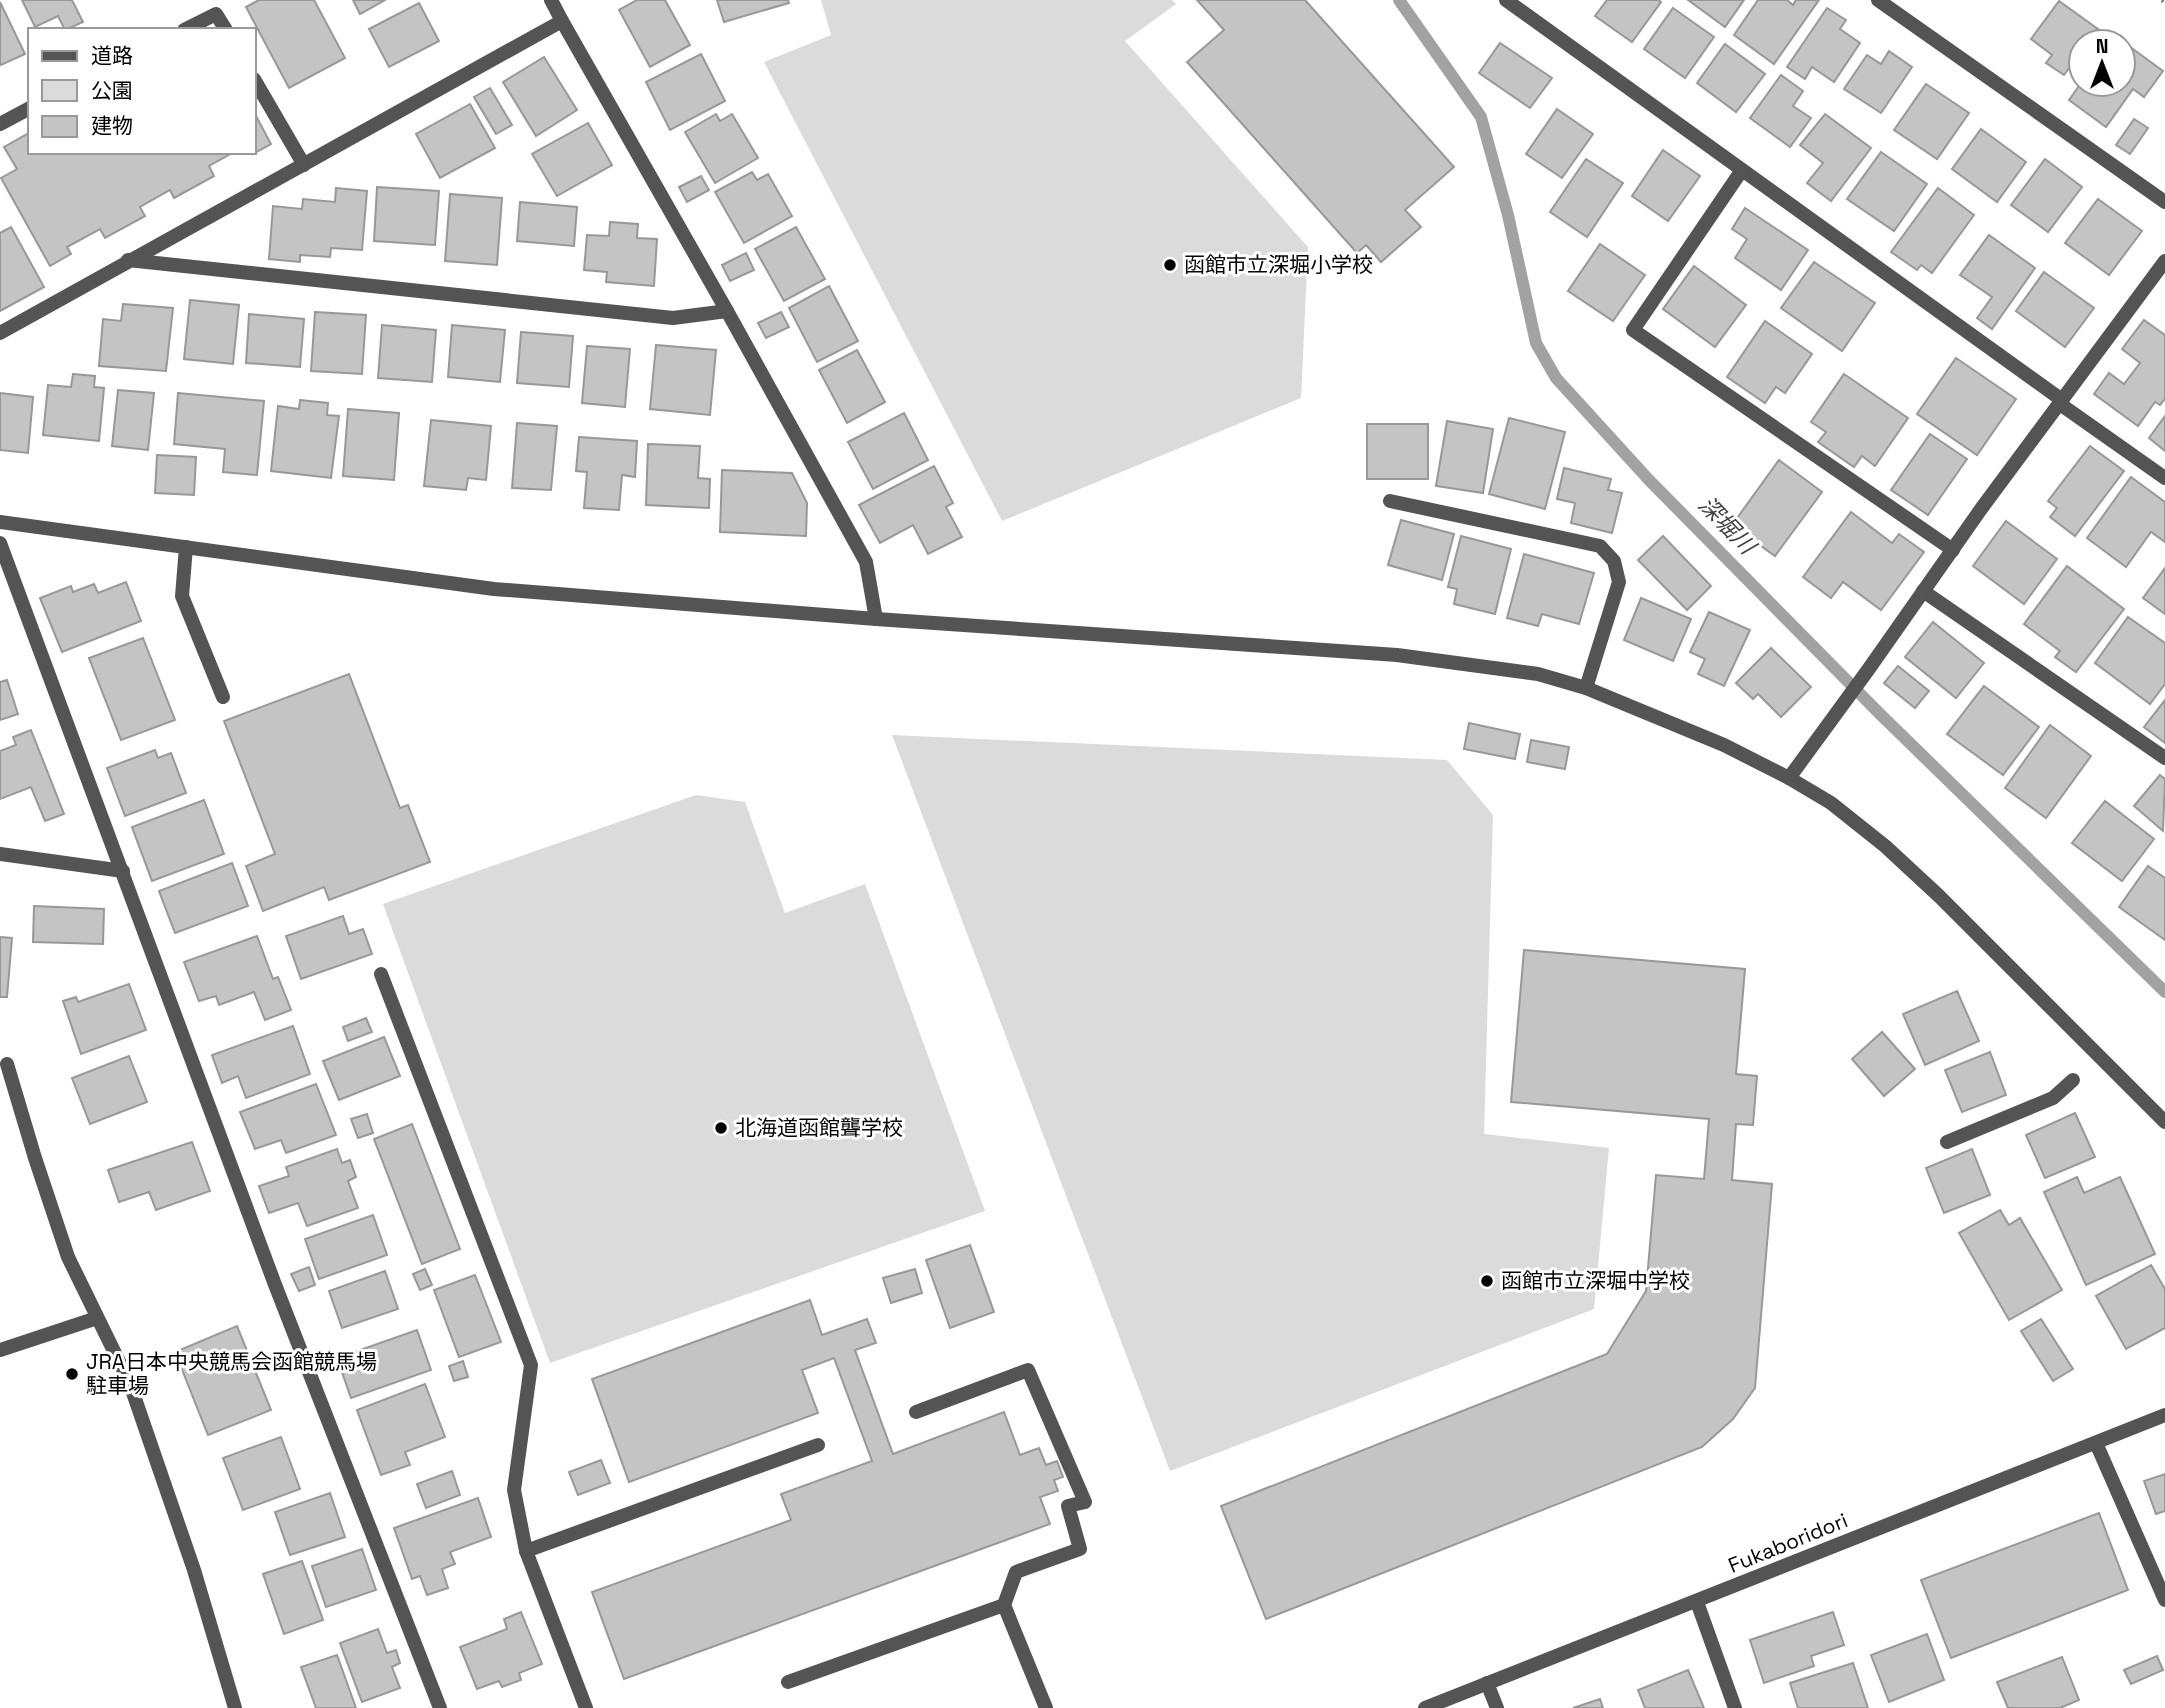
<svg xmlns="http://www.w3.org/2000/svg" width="2165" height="1708" font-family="'Space Grotesk','Noto Sans JP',sans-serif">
  <rect width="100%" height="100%" fill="#fff"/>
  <g fill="#dbdbdb">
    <path d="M821 0H1172L1176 4 1125 41 1308 247 1301 398 1002 521 764 62 831 35Z"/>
    <path d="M892 735 1447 760 1493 815 1484 1134 1609 1148 1594 1309 1170 1471Z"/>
    <path d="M696 795 745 802 785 913 865 884 985 1211 550 1363 383 904Z"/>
  </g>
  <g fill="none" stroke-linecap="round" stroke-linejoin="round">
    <path stroke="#a2a2a2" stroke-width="12" d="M1399 0 1481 117 1508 215 1536 343 1556 378 1649 480 1880 714 2165 992"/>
  </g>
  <g fill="#c4c4c4" stroke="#989898" stroke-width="2">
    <path d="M22 0H72L83 22 65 30 58 16 35 27Z"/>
    <path d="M259 0H314L345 58 289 88 246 7Z"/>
    <path d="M353 0H385L360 14Z"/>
    <path d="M637 0H665L690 45 650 67 619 10Z"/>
    <path d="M717 0H788L789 3 724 22Z"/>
    <path d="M1197 0H1305L1454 167 1405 210 1421 227 1381 262 1366 245 1357 253 1187 62 1224 30Z"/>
    <path d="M1607 0H1659L1661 2 1632 42 1595 16Z"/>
    <path d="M1688 0H1744L1725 27Z"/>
    <path d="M1758 0H1787L1793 5 1796 0H1819L1774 64 1734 35Z"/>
    <path d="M2059 1 2098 29 2088 42H2081V52L2064 75 2046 63 2052 55 2031 39Z"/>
    <path d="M0 2 25 54 1 65 0 62Z"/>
    <path d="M419 3 439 41 389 67 369 29Z"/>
    <path d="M1673 8 1714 37 1685 78 1644 49Z"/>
    <path d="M1827 8 1846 20 1840 29 1860 43 1834 82 1812 67 1805 79 1787 67Z"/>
    <path d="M2115 36 2163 71 2144 97 2133 89 2106 127 2069 100 2081 83 2123 84V42H2110Z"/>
    <path d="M1500 43 1552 78 1530 108 1479 73Z"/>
    <path d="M1725 44 1765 74 1736 112 1697 83Z"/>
    <path d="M1889 51 1912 67 1881 113 1844 89 1867 55 1881 64Z"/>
    <path d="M701 54 725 101 670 130 646 82Z"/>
    <path d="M544 57 577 110 536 136 503 82Z"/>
    <path d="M1781 75 1803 91 1793 106 1811 118 1790 147 1750 118Z"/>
    <path d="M1926 84 1969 113 1937 159 1894 130Z"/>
    <path d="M490 88 512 125 496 134 474 97Z"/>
    <path d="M470 104 495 148 440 178 416 134Z"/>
    <path d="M1557 109 1593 134 1562 178 1526 154Z"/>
    <path d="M254 112 271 144 253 154 252 152Z"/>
    <path d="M716 114 720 121 732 114 758 158 715 183 685 132Z"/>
    <path d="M1825 114 1871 148 1831 201 1807 183 1823 163 1800 145Z"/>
    <path d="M2134 119 2148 128 2130 154 2116 145Z"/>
    <path d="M588 123 612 165 557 196 532 154Z"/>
    <path d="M1981 129 2026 162 1997 202 1952 169Z"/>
    <path d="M29 133 30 152H234L209 166 214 176 174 198 170 190 140 207 145 216 105 238 100 229 67 247 71 254 50 266 1 178 17 169 4 147Z"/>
    <path d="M1663 150 1700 176 1668 221 1632 196Z"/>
    <path d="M1881 152 1927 184 1894 231 1847 199Z"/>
    <path d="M1586 159 1623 183 1587 237 1550 212Z"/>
    <path d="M2045 159 2082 187 2048 232 2011 205Z"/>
    <path d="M752 172 757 180 768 174 792 216 744 243 715 192Z"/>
    <path d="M701 176 709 190 687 202 679 187Z"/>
    <path d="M377 187 439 191 435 245 374 241Z"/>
    <path d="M336 188 367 191 362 250 331 248 330 257 300 255V262L269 259 273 206 302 209 303 199 335 202Z"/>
    <path d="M1938 188 1974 215 1932 273 1921 265 1917 270 1891 252Z"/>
    <path d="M450 194 502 198 497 265 445 261Z"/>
    <path d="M2098 199 2142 231 2109 275 2065 243Z"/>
    <path d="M520 202 577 207 574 246 517 241Z"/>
    <path d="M1745 208 1808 250 1781 290 1735 258 1747 239 1732 229Z"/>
    <path d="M610 222 638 224 637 238 657 239 654 286 606 282 607 272 584 270 587 235 609 236Z"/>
    <path d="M11 227 44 287 0 311V233Z"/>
    <path d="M796 227 825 279 784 301 755 249Z"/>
    <path d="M1989 235 2035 268 1992 329 1977 318 1992 297 1960 275Z"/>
    <path d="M1600 244 1645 275 1613 321 1568 291Z"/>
    <path d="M746 253 754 270 730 281 722 265Z"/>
    <path d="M1814 262 1875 303 1842 351 1781 308Z"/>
    <path d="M1694 266 1746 305 1715 347 1663 309Z"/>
    <path d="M2044 272 2094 308 2065 347 2016 311Z"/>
    <path d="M829 286 858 341 817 362 789 308Z"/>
    <path d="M190 300 239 305 233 364 184 359Z"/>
    <path d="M123 304 173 308 166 371 99 366 103 319 121 321Z"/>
    <path d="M315 312 366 315 362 374 311 371Z"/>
    <path d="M781 312 789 327 766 338 758 323Z"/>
    <path d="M249 314 304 319 300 367 246 363Z"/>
    <path d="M2144 320 2165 335V399L2160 405 2155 402 2138 426 2094 394 2109 373 2124 384 2140 363 2122 349Z"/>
    <path d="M1765 321 1812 354 1785 393 1776 387 1765 403 1727 377Z"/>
    <path d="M382 325 436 330 432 382 378 378Z"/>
    <path d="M452 325 505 330 500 382 448 377Z"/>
    <path d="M521 332 573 336 569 387 517 383Z"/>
    <path d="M656 345 716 350 710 415 650 409Z"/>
    <path d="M587 346 630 349 625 407 582 403Z"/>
    <path d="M857 350 885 402 847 423 819 370Z"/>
    <path d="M1956 358 2016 399 1977 455 1917 414Z"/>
    <path d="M73 374 95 376 94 387 104 388 99 441 43 435 48 385 71 387Z"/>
    <path d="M1844 374 1908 418 1875 466 1862 456 1854 467 1818 442 1826 432 1811 422Z"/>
    <path d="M118 390 154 393 148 450 112 446Z"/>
    <path d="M0 393 33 397 28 453 0 450Z"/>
    <path d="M178 393 264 401 257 475 223 472 225 449 174 444Z"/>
    <path d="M300 400 328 403 327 415 339 416 331 478 271 471 278 406 299 409Z"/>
    <path d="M348 409 399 413 394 480 343 476Z"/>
    <path d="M904 413 928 460 873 489 848 442Z"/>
    <path d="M2165 416V451L2149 438Z"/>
    <path d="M1509 418 1565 432 1545 509 1489 494Z"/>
    <path d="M431 420 491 426 486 480 468 478 466 490 424 486Z"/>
    <path d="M1447 421 1493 429 1483 493 1436 486Z"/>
    <path d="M517 423 557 426 551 490 512 488Z"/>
    <rect x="1367" y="424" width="61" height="55"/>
    <path d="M1930 434 1967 459 1928 515 1891 490Z"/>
    <path d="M579 437 637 441 635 477 622 475 619 510 584 508 587 472 576 471Z"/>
    <path d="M648 444 700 446 698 478 710 479 709 508 646 505Z"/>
    <path d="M2090 446 2124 471 2075 536 2050 517 2057 508 2048 501Z"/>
    <path d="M157 455 196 457 194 495 155 493Z"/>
    <path d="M1779 460 1822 492 1775 556 1732 525Z"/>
    <path d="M934 466 953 503 946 507 962 537 928 554 913 525 880 543 859 505Z"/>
    <path d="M1564 468 1611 479 1608 490 1622 493 1612 533 1571 523 1575 503 1557 499Z"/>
    <path d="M722 470 792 473 807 503 806 536 720 532Z"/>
    <path d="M2131 477 2165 502V542L2151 532 2126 567 2087 538Z"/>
    <path d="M1851 512 1892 543 1899 534 1924 552 1881 610 1843 582 1831 598 1803 577Z"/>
    <path d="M1401 520 1454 534 1442 580 1388 565Z"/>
    <path d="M2006 521 2057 559 2024 604 1973 566Z"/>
    <path d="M1461 536 1511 549 1495 614 1454 604 1457 589 1448 587Z"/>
    <path d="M1663 536 1711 586 1687 610 1638 560Z"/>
    <path d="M1524 554 1594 573 1579 624 1542 614 1538 626 1507 618Z"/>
    <path d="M2067 566 2124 609 2076 672 2055 657 2060 651 2024 624Z"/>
    <path d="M2165 568V614L2143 598Z"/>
    <path d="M126 582 141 621 62 652 40 598 71 586 73 592 94 584 98 593Z"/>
    <path d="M1641 598 1691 619 1673 661 1624 640Z"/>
    <path d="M1709 612 1750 630 1724 686 1698 674 1705 659 1690 652Z"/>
    <path d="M2128 617 2165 643V684L2150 704 2095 663Z"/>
    <path d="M1933 622 1984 663 1956 698 1905 657Z"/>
    <path d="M143 638 175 720 121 740 89 658Z"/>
    <path d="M1771 648 1811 687 1781 717 1758 694 1753 699 1736 683Z"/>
    <path d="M1898 666 1929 691 1915 708 1884 683Z"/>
    <path d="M349 674 400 808 408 805 430 862 329 900 324 887 263 911 246 866 275 854 224 721Z"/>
    <path d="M7 680 18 714 0 720V682Z"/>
    <path d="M1984 686 2039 727 2003 775 1947 734Z"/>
    <path d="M2165 700V743L2144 727Z"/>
    <path d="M1469 723 1520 734 1515 759 1464 749Z"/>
    <path d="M2050 725 2091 756 2046 818 2005 788Z"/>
    <path d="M31 730 64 814 45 821 31 787 0 799V751L16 745 13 737Z"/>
    <path d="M1531 740 1569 747 1565 769 1527 762Z"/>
    <path d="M155 750 158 758 171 753 186 793 125 816 107 768Z"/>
    <path d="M2160 775 2165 779 2163 831 2134 806Z"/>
    <path d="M204 800 224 854 152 881 132 827Z"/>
    <path d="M2105 801 2154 839 2122 881 2072 843Z"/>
    <path d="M232 863 248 906 175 933 159 891Z"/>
    <path d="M2148 866 2165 878V940L2119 907Z"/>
    <path d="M34 906 104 909 103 944 33 942Z"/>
    <path d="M343 916 349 934 363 929 372 954 301 979 286 936Z"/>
    <path d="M257 936 273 979 278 977 291 1010 265 1020 254 992 219 1005 216 996 199 1001 184 962Z"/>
    <path d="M0 937 12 938 7 997H0Z"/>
    <path d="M1524 950 1745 969 1736 1074 1757 1076 1753 1125 1736 1124 1732 1180 1772 1184 1755 1388 1733 1419 1702 1447 1266 1619 1221 1506 1607 1354 1646 1291 1656 1175 1704 1179 1709 1119 1511 1102Z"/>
    <path d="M129 984 146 1030 81 1054 63 1001 76 997 78 1002Z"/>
    <path d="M1957 991 1979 1041 1925 1065 1903 1014Z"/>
    <path d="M366 1018 372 1032 348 1041 343 1027Z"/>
    <path d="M293 1026 310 1074 246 1098 238 1076 222 1083 212 1055Z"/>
    <path d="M1882 1032 1915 1069 1884 1096 1852 1059Z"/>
    <path d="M384 1037 400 1076 339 1100 323 1061Z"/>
    <path d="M1990 1052 2006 1095 1962 1112 1945 1070Z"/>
    <path d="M129 1056 147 1102 90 1124 72 1078Z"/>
    <path d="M316 1084 336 1135 286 1153 281 1140 255 1149 240 1112Z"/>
    <path d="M2075 1113 2095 1157 2045 1178 2026 1135Z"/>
    <path d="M367 1114 373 1133 358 1138 351 1119Z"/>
    <path d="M412 1124 460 1249 422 1264 374 1139Z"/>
    <path d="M192 1142 210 1191 156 1210 149 1192 119 1202 108 1170Z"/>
    <path d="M337 1149 342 1163 350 1160 356 1177 348 1181 358 1208 307 1226 298 1203 269 1213 259 1186 289 1176 286 1167Z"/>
    <path d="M1972 1149 1990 1195 1944 1213 1926 1168Z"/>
    <path d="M2077 1177 2084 1193 2120 1177 2155 1254 2086 1285 2044 1192Z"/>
    <path d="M2000 1210 2009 1225 2020 1218 2062 1290 2009 1320 1959 1233Z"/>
    <path d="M373 1215 387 1255 319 1279 305 1239Z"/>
    <path d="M970 1245 994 1312 950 1328 926 1260Z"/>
    <path d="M2151 1265 2165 1289V1328L2126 1349 2096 1296Z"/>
    <path d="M309 1267 315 1285 299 1291 291 1274Z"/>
    <path d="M425 1269 432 1285 420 1290 413 1274Z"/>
    <path d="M915 1269 922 1293 891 1303 883 1278Z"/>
    <path d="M385 1271 398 1309 342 1328 329 1291Z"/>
    <path d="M475 1275 501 1342 459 1357 434 1290Z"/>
    <path d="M810 1300 822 1335 867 1319 876 1343 855 1350 893 1454 1004 1412 1020 1455 1039 1448 1046 1465 1057 1461 1063 1477 1054 1480 1058 1491 1040 1497 1050 1524 624 1679 592 1592 791 1520 781 1494 872 1461 834 1358 802 1370 818 1413 629 1482 592 1379Z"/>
    <path d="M2041 1319 2073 1369 2053 1381 2021 1331Z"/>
    <path d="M237 1326 271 1410 208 1435 175 1352Z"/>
    <path d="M417 1330 431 1370 351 1398 337 1358Z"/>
    <path d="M463 1361 468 1377 454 1381 449 1366Z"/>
    <path d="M425 1384 445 1437 405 1452 410 1465 381 1475 357 1410Z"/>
    <path d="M281 1437 300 1489 243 1510 223 1458Z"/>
    <path d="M601 1460 610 1483 578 1495 569 1472Z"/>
    <path d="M452 1471 460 1495 426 1508 417 1484Z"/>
    <path d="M2165 1474V1511L2156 1514 2144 1481Z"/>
    <path d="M330 1493 345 1537 290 1555 275 1512Z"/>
    <path d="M478 1498 491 1537 450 1552 455 1564 442 1569 448 1588 427 1595 420 1576 412 1579 394 1528Z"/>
    <path d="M2099 1513 2128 1590 1951 1658 1921 1580Z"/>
    <path d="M362 1549 376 1590 326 1607 312 1566Z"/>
    <path d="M302 1561 323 1620 284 1634 263 1574Z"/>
    <path d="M521 1612 542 1664 519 1673 521 1680 502 1687 499 1681 477 1689 460 1647 507 1629 504 1619Z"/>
    <path d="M1833 1612 1844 1645 1811 1656 1814 1666 1764 1683 1750 1640Z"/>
    <path d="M378 1629 387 1653 396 1650 400 1663 392 1667 400 1688 362 1702 340 1643Z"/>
    <path d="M1927 1634 1944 1680 1889 1702 1871 1655Z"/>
    <path d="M337 1655 356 1708H316L301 1667Z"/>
    <path d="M2157 1656 2163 1670 2131 1684 2124 1670Z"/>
    <path d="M2062 1657 2079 1700 2060 1708H2008L1997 1682Z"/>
    <path d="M1853 1663 1868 1708H1798L1790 1683Z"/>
    <path d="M1688 1670 1704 1708H1645L1638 1690Z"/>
    <path d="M1600 1699 1603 1708H1573Z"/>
  </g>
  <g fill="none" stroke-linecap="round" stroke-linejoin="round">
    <path stroke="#767676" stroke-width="4.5" stroke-dasharray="2 3.5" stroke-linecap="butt" d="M2162 0 2165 2"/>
    <g stroke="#545454" stroke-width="14">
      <path d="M184 30 216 14 226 30"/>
      <path d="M254 79 304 165"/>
      <path d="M0 124 30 108"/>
      <path d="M186 547 182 596 223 697"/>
      <path d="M7 1064 35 1158 68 1257 130 1384 194 1570 235 1708"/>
      <path d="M0 1350 97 1318"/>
      <path d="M916 1412 1028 1370 1085 1502 1068 1506 1080 1549 1016 1572 1004 1605"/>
      <path d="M526 1551 818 1445"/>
      <path d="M788 1682 1004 1605 1046 1708"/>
    </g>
    <g stroke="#545454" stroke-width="14">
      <path d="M551 0 562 21"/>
      <path d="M1506 0 2062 400"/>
      <path d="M1878 0 2165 202"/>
      <path d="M1742 170 1633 330 1953 550"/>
      <path d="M128 260 673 318 727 311"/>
      <path d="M0 333 562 21 727 311 866 562 876 619"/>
      <path d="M2060 404 2165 478"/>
      <path d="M1390 501 1600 546 1614 561 1619 582 1586 688"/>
      <path d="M0 543 274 1282 440 1708"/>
      <path d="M1923 591 2165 758"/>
      <path d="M1789 778 1868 670 1981 509 2165 261"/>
      <path d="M0 854 123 871"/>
      <path d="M381 974 531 1365 514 1490 526 1551 586 1708"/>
      <path d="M1947 1142 2053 1098 2073 1080"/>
      <path d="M1697 1602 1735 1708"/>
      <path d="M1487 1683 1497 1708"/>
    </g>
    <g stroke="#545454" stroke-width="14">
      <path d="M0 522 494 589 876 619 1397 655 1538 674 1586 688 1724 745 1789 778 1831 803 1885 846 1939 896 2165 1122"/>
      <path d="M2096 1443 2165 1600"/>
      <path d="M1425 1708 2165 1415"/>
    </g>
  </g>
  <g fill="#000" stroke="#fff" stroke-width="2.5">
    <circle cx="1170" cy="265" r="7"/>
    <circle cx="721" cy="1128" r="7"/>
    <circle cx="1487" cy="1281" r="7"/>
    <circle cx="72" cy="1374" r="7"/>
  </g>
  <g text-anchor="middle" stroke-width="6" stroke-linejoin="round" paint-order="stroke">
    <g font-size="21" fill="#000" stroke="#fff" text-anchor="start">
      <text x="1184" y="272">函館市立深堀小学校</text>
      <text x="735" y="1135">北海道函館聾学校</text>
      <text x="1501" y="1288">函館市立深堀中学校</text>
      <text x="86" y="1369">JRA日本中央競馬会函館競馬場<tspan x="86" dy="24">駐車場</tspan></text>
    </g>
    <g font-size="21" fill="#000" stroke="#fff">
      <text transform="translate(1788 1543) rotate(-22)" y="7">Fukaboridori</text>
    </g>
    <g font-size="23" font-style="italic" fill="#434343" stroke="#fff">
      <text transform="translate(1727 525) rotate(46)" y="8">深堀川</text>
    </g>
  </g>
  <rect x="28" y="28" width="228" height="126" fill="#ffffff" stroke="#999999" stroke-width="2"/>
  <rect x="42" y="51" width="35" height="10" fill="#545454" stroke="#999999" stroke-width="2"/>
  <text x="91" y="63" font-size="21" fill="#000000">道路</text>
  <rect x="42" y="80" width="35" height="21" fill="#dbdbdb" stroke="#999999" stroke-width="2"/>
  <text x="91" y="98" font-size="21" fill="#000000">公園</text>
  <rect x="42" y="116" width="35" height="21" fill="#c4c4c4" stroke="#999999" stroke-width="2"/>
  <text x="91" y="133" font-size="21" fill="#000000">建物</text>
  <g transform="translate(2102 63)"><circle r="33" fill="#ffffff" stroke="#999999" stroke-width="2"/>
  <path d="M0-5L12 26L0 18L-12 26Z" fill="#000000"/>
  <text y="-10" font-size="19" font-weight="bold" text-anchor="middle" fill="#000000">N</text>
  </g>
</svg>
